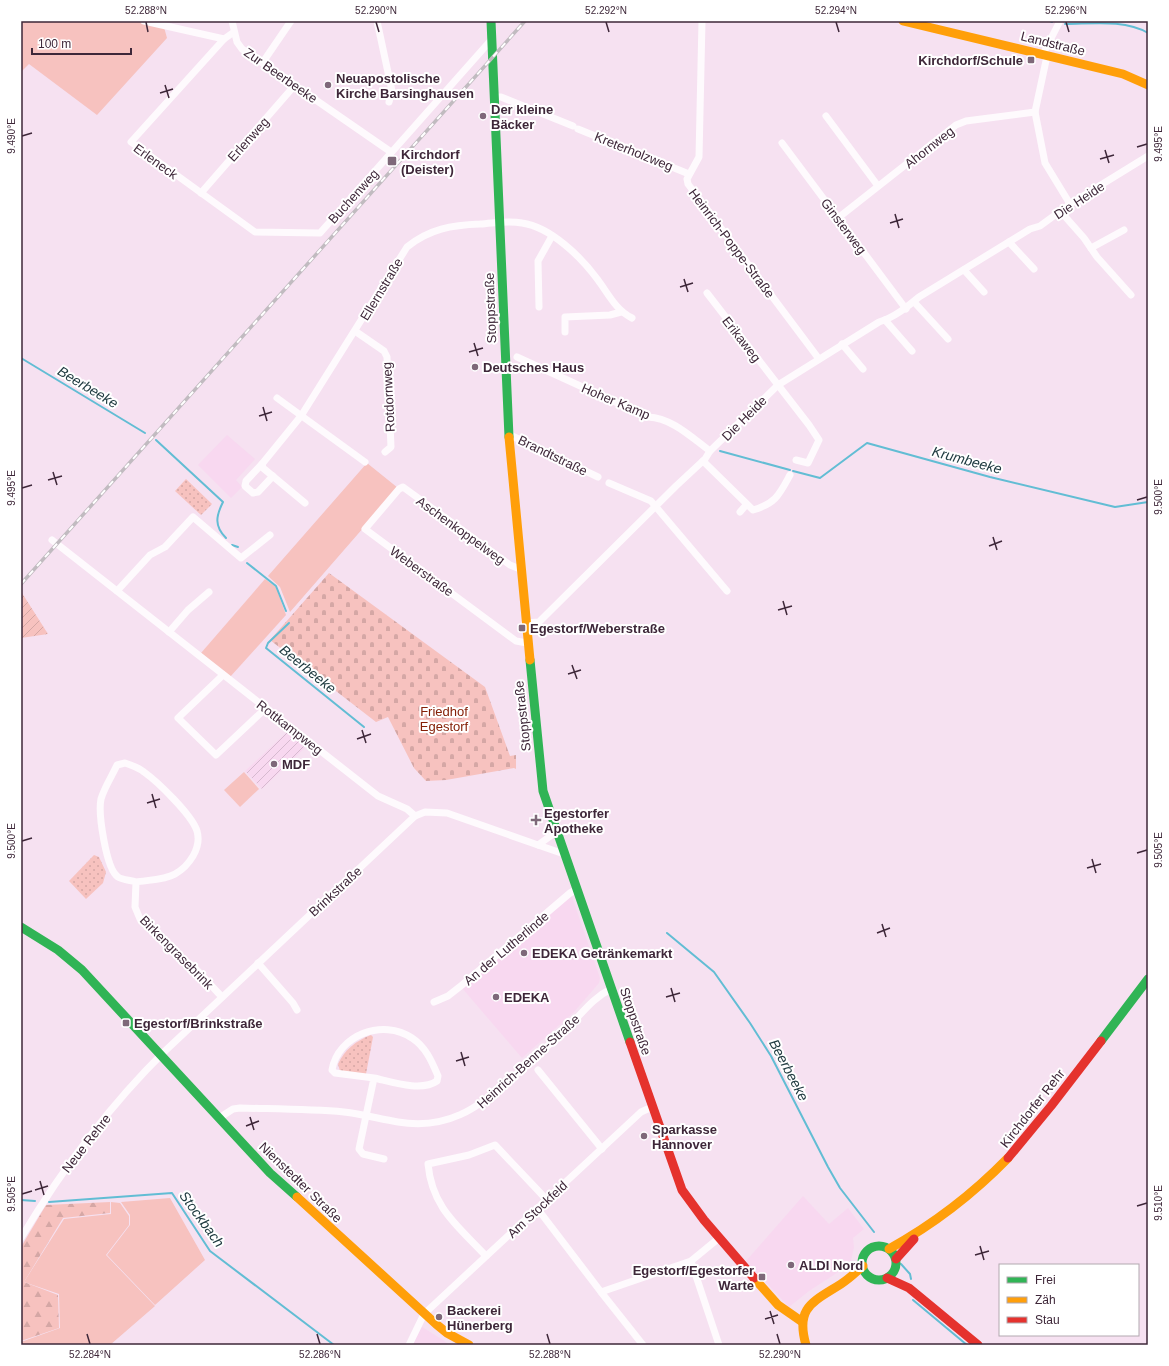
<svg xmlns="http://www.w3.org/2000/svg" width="1169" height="1366" font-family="Helvetica,sans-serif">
  <defs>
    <pattern id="industrial-furrows" width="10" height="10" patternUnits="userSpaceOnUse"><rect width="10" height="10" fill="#f8d8f0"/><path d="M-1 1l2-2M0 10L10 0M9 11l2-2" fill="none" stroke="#d6b9cf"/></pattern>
    <pattern id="forest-firs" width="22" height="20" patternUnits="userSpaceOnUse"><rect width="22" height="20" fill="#f7c2bf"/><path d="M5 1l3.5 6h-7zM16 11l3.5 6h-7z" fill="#d5a7a5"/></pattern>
    <pattern id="cemetery-stones" width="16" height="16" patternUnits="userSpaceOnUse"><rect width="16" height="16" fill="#f7c2bf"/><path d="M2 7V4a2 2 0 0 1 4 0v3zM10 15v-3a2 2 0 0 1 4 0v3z" fill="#d5a7a5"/></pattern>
    <pattern id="park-dots" width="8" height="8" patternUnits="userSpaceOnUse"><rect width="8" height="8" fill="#f7c2bf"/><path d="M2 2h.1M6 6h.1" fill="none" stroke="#d5a7a5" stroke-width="1.8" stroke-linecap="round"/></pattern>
    <pattern id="garden-furrows" width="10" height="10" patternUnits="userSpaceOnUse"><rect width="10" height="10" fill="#f7c2bf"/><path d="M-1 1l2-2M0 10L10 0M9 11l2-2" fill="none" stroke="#d5a7a5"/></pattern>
  </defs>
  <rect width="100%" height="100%" fill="#f6e1f1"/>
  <g fill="#f8d8f0">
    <path d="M227 435 255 459 236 480 242 487 231 498 198 465Z"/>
    <path d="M568 896 572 897 600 978 599 983 574 1012 522 1058 462 988Z"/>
    <path d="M803 1196 829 1224 848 1208 864 1229 853 1238 854 1247 851 1261 843 1269 809 1291 789 1307 746 1261Z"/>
    <path d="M422 1327 443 1340 449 1345H412Z"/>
  </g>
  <path fill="url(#industrial-furrows)" d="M288 731 306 747 262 789 245 771Z"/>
  <g fill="#f7c2bf">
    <path d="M21 21H140L164 27 167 38 97 115 29 64 21 72Z"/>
    <path d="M367 463 398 488 290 612 280 587 268 576Z"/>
    <path d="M265 579 276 587 286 615 230 677 201 653Z"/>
    <path d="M244 772 259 789 240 807 224 790Z"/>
    <path d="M170 1198 205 1260 155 1305 107 1255 130 1225V1215L121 1202Z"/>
    <path d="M111 1202 120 1203 129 1216V1225L106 1255 155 1306 110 1345H21V1342L60 1328 59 1294 24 1282 64 1219 111 1214Z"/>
  </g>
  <path fill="url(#forest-firs)" d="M110 1202V1213L63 1218 24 1282 58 1295 59 1328 21 1341V1247L46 1205Z"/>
  <path fill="url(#cemetery-stones)" d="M329 573 485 687 510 756 516 755V769L514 768 446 780 426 781 414 768 388 717 376 722 270 640Z"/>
  <g fill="url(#park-dots)">
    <path d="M186 479 212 504 201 515 175 491Z"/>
    <path d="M94 855 99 857 106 872 103 883 86 899 69 881Z"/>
    <path d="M371 1035 373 1037 366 1074 340 1071 338 1064C345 1049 356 1041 371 1035Z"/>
  </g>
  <path fill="url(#garden-furrows)" d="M22 593 48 634 21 638Z"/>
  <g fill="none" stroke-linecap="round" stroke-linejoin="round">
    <g stroke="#62bdd4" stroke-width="2">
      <path d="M1050 21 1052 22"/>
      <path d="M1065 24C1091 24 1124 19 1148 33"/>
      <path d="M21 358 145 433"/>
      <path d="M156 440 223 502C216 516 214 526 226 538"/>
      <path d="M720 451 790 470"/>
      <path d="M793 471 820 478 867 443 990 477 1115 507 1148 502"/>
      <path d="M232 545 238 547"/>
      <path d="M247 563 276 586 286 611"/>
      <path d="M289 623 268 643 266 648 364 727"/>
      <path d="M667 933 714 972 750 1023 771 1056 828 1167 840 1188 874 1232"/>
      <path d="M21 1200 35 1201"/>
      <path d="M49 1202 172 1193 210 1251 334 1345"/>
      <path d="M901 1264 910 1274 911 1279"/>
      <path d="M913 1300 967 1345"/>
    </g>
    <g stroke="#fefafd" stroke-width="7">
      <path d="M144 21 224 39 234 32"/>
      <path d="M232 21 237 42 242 49 391 152"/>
      <path d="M377 21 392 91 389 102"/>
      <path d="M702 21 699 157 687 179 688 184 819 359"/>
      <path d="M224 39 131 142 255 232 320 233 492 39"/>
      <path d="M1043 54 1060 21"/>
      <path d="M1047 56 1035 112 1045 163 1070 204"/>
      <path d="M263 62 291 21"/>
      <path d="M495 97H501L573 126"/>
      <path d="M826 116 878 186"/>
      <path d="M578 129 689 174"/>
      <path d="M782 143 906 309"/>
      <path d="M201 193 295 85"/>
      <path d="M1061 212 1084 238 1097 257 1131 295"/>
      <path d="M838 218 956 125 966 121 1035 112"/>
      <path d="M1009 242 1034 269"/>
      <path d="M1091 248 1124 230"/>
      <path d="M964 270 984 292"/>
      <path d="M707 293 809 425 819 440 808 463 796 460"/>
      <path d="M915 303 948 339"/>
      <path d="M539 307 538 261 552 236"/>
      <path d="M885 320 912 351"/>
      <path d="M355 331 384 351 387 357 391 447 385 452"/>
      <path d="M565 332V317L610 315 621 312"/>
      <path d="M842 344 863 369"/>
      <path d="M517 357 648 417C672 418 691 437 710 451"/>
      <path d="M277 398 365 462"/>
      <path d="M508 434 598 477"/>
      <path d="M703 461 753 510C776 503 779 495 790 475"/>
      <path d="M262 464 246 481 245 486 253 493 258 492 273 476"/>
      <path d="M609 483 651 501 727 591"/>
      <path d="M305 503 263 468 262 464 301 416 407 247C429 229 452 225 480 224 495 223 508 220 522 223 551 227 582 258 598 280 609 295 616 310 632 318"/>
      <path d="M740 512 746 505"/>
      <path d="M52 540 378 796 407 809 415 816"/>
      <path d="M520 569 510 565 403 487 399 489 365 529 516 641 527 643"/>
      <path d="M117 591 150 555 165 547 193 517 241 558 270 535"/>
      <path d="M525 623 539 622 542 619 676 486 705 459 710 451 778 385 879 322C895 317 907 307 919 297L1030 229 1040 226 1070 204 1148 156"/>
      <path d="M169 632 188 610 209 592"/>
      <path d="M223 675 178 718 216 755 266 708"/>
      <path d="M538 845 564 854"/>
      <path d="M136 882C148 880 165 880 175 874 189 866 202 848 197 831 192 815 158 782 144 772 139 768 131 765 125 763L117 765C112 776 104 788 101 799 98 813 106 869 118 877 122 880 131 880 136 882L135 907 140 919 173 952 194 967 222 997"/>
      <path d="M258 963 293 1003 297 1010"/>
      <path d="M434 1002 448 996 462 985 570 893 576 890"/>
      <path d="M538 1070 602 1149"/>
      <path d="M374 1078C392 1082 421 1092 437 1081L438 1076C432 1062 426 1047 412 1038 383 1018 338 1035 332 1070L335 1073 374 1078 359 1149 363 1154 384 1159"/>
      <path d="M219 1118 233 1109 240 1108C275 1109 310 1109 344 1112 362 1114 380 1119 398 1122 447 1130 477 1109 512 1078 530 1062 548 1046 566 1029 581 1015 592 998 611 989"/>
      <path d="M537 1208 601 1292 691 1261 719 1238"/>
      <path d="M21 1238C61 1171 109 1106 165 1051L415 816 425 812 447 813 538 845 556 832"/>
      <path d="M486 1256C458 1226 432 1208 428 1164L469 1155 495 1145 547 1200"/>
      <path d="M691 1261 719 1345"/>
      <path d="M601 1292 643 1345"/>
      <path d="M409 1345 424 1314 641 1112 652 1107"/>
    </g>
    <g stroke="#30b455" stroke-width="9">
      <path d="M491 21 509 437"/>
      <path d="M530 660 543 791 630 1042"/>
      <path d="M21 927 58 950 82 970 270 1173 297 1197"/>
      <path d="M1101 1041 1148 979"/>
      <circle cx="879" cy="1263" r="17"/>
    </g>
    <g stroke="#ff9f0a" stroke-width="9">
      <path d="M903 21 1123 74 1148 85"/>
      <path d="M509 437 530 660"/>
      <path d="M297 1197 436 1324 447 1333 469 1345"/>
      <path d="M889 1249C934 1224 972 1195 1008 1158"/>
      <path d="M754 1278 778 1305 801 1321"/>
      <path d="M806 1345C795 1307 813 1302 841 1284 849 1279 856 1272 863 1266"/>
    </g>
    <g stroke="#e5322d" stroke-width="9">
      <path d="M630 1042 682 1190 704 1220 754 1278"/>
      <path d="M1008 1158 1051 1106 1101 1041"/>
      <path d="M896 1259 914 1239"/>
      <path d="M887 1278 909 1288 978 1345"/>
    </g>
    <g stroke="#c1bbc0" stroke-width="3.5">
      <path id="rail" d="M21 584 525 21"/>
    </g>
    <use href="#rail" stroke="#fff" stroke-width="2" stroke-dasharray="6" stroke-linecap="butt"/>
  </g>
  <path fill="none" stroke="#3e2739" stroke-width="1.5" d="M146 22 148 32M376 22 379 32M606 22 609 32M836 22 839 32M1066 22 1069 32M165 85 169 98M160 93 173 89M22 136 32 133M1137 147 1147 144M1105 150 1109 163M1100 159 1114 155M895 214 899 228M890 223 903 219M684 279 688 292M680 287 693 283M474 343 478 356M469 352 483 348M263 407 267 421M259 416 272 412M53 472 57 485M48 480 62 476M22 488 32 485M1137 500 1147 497M993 537 997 550M989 546 1002 541M783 601 787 615M778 610 792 606M572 665 577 679M568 674 581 670M362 730 366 743M357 739 371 734M152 794 156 808M147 803 160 799M22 841 32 838M1137 853 1147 850M1092 859 1096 873M1087 868 1101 864M882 924 886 937M877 933 890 928M671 988 675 1002M666 997 680 993M461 1052 465 1066M456 1061 469 1057M250 1117 254 1130M246 1126 259 1121M40 1181 44 1195M35 1190 48 1186M22 1194 32 1191M1137 1206 1147 1203M980 1246 984 1260M975 1255 989 1251M770 1311 774 1324M765 1319 778 1315M87 1334 90 1344M317 1334 320 1344M547 1334 550 1344M777 1334 780 1344"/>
  <g fill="#7e6879" stroke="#fff" stroke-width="1.5">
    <rect x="1027" y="56" width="8" height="8" rx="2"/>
    <circle cx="328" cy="85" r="4"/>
    <circle cx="483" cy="116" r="4"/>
    <rect x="387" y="156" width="10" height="10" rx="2"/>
    <circle cx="475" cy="367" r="4"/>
    <rect x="518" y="624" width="8" height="8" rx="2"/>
    <circle cx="274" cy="764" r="4"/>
    <path d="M534 814h4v4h4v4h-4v4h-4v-4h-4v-4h4z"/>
    <circle cx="524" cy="953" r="4"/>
    <circle cx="496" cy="997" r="4"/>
    <rect x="122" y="1019" width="8" height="8" rx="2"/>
    <circle cx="644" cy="1136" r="4"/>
    <circle cx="791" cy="1265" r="4"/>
    <rect x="758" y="1273" width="8" height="8" rx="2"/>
    <circle cx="439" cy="1317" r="4"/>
  </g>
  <g text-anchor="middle" stroke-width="4" stroke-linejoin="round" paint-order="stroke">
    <g font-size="13" fill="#3e2739" stroke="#fff">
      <text transform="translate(1053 43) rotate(14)" y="5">Landstraße</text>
      <text transform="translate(281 75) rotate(35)" y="5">Zur Beerbeeke</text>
      <text transform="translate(248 139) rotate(-48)" y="5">Erlenweg</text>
      <text transform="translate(929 147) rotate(-38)" y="5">Ahornweg</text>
      <text transform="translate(634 151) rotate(22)" y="5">Kreterholzweg</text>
      <text transform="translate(156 161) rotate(36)" y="5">Erleneck</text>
      <text transform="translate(353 196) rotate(-48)" y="5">Buchenweg</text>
      <text transform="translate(1079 200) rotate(-33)" y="5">Die Heide</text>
      <text transform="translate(844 226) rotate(53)" y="5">Ginsterweg</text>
      <text transform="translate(732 243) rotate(53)" y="5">Heinrich-Poppe-Straße</text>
      <text transform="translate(381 289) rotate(-59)" y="5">Ellernstraße</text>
      <text transform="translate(490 308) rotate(-92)" y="5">Stoppstraße</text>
      <text transform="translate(742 339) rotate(52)" y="5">Erikaweg</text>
      <text transform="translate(388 397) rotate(-93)" y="5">Rotdornweg</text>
      <text transform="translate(616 401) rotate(23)" y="5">Hoher Kamp</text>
      <text transform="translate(744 418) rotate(-45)" y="5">Die Heide</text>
      <text transform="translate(553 455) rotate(26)" y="5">Brandtstraße</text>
      <text transform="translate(461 530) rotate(36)" y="5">Aschenkoppelweg</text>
      <text transform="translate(422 571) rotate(36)" y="5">Weberstraße</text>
      <text transform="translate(522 716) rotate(-96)" y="5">Stoppstraße</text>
      <text transform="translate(290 727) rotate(38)" y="5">Rottkampweg</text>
      <text transform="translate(335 891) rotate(-43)" y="5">Brinkstraße</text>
      <text transform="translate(506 948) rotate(-40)" y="5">An der Lutherlinde</text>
      <text transform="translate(177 952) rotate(45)" y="5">Birkengrasebrink</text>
      <text transform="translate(636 1021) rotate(71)" y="5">Stoppstraße</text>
      <text transform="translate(528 1061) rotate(-42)" y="5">Heinrich-Benne-Straße</text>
      <text transform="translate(1032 1108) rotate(-52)" y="5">Kirchdorfer Rehr</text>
      <text transform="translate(86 1143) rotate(-52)" y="5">Neue Rehre</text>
      <text transform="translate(301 1182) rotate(44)" y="5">Nienstedter Straße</text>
      <text transform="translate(537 1209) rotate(-43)" y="5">Am Stockfeld</text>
    </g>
    <g font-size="13" font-weight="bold" fill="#3e2739" stroke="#fff" text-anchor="start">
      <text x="1023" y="65" text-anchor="end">Kirchdorf/Schule</text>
      <text x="336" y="83">Neuapostolische<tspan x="336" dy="15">Kirche Barsinghausen</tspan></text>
      <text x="491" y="114">Der kleine<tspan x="491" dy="15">Bäcker</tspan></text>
      <text x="401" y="159">Kirchdorf<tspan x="401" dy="15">(Deister)</tspan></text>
      <text x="483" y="372">Deutsches Haus</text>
      <text x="530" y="633">Egestorf/Weberstraße</text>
      <text x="282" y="769">MDF</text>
      <text x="544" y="818">Egestorfer<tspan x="544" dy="15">Apotheke</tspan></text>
      <text x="532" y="958">EDEKA Getränkemarkt</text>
      <text x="504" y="1002">EDEKA</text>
      <text x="134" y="1028">Egestorf/Brinkstraße</text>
      <text x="652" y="1134">Sparkasse<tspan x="652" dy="15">Hannover</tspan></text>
      <text x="799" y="1270">ALDI Nord</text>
      <text x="754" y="1275" text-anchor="end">Egestorf/Egestorfer<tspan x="754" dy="15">Warte</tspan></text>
      <text x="447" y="1315">Backerei<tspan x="447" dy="15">Hünerberg</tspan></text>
    </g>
    <g font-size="13" fill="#852108" stroke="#fff">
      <text x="444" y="716">Friedhof<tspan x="444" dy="15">Egestorf</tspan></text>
    </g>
    <g font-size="14" font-style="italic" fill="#203b41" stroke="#fff">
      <text transform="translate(88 387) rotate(31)" y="5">Beerbeeke</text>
      <text transform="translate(967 460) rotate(15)" y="5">Krumbeeke</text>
      <text transform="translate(308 669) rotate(39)" y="5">Beerbeeke</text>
      <text transform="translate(789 1070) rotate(62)" y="5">Beerbeeke</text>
      <text transform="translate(202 1219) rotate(54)" y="5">Stockbach</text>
    </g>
  </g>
  <rect width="1169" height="1366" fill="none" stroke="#ffffff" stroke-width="44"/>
  <rect x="999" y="1264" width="140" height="72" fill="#ffffff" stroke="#b2a9b0"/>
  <rect x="1007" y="1277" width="20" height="6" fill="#30b455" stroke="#b2a9b0"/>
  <text x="1035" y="1284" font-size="12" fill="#3e2739">Frei</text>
  <rect x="1007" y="1297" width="20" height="6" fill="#ff9f0a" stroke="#b2a9b0"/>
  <text x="1035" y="1304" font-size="12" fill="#3e2739">Zäh</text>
  <rect x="1007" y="1317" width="20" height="6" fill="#e5322d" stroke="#b2a9b0"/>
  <text x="1035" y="1324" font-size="12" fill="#3e2739">Stau</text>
  <path d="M32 48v6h99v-6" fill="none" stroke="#3e2739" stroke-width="2"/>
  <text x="38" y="48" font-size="12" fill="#3e2739" stroke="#ffffff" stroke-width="3" paint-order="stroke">100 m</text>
  <rect x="22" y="22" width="1125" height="1322" fill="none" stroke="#3e2739" stroke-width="1.5"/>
  <g font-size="10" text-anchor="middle" fill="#3e2739">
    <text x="146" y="14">52.288°N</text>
    <text x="376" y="14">52.290°N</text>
    <text x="606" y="14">52.292°N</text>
    <text x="836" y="14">52.294°N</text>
    <text x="1066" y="14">52.296°N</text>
    <text transform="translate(11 136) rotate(-90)" y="4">9.490°E</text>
    <text transform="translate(1158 144) rotate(-90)" y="4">9.495°E</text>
    <text transform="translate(11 488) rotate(-90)" y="4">9.495°E</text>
    <text transform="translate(1158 497) rotate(-90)" y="4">9.500°E</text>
    <text transform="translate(11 841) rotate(-90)" y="4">9.500°E</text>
    <text transform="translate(1158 850) rotate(-90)" y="4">9.505°E</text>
    <text transform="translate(11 1194) rotate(-90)" y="4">9.505°E</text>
    <text transform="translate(1158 1203) rotate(-90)" y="4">9.510°E</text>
    <text x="90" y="1358">52.284°N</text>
    <text x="320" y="1358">52.286°N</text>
    <text x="550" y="1358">52.288°N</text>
    <text x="780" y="1358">52.290°N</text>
  </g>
</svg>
